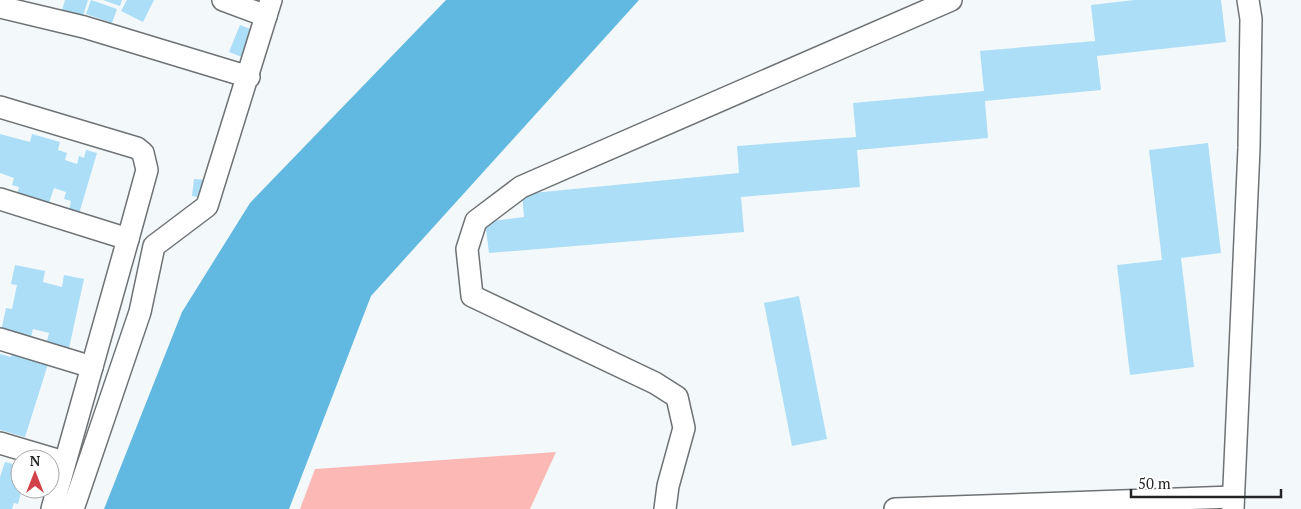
<svg xmlns="http://www.w3.org/2000/svg" width="1301" height="509" font-family="'PT Serif',serif">
  <rect width="100%" height="100%" fill="#f3f8fa"/>
  <path fill="#fcb8b5" d="M556 452 530 509H300L315 469Z"/>
  <path fill="#61b9e1" d="M446 0H639L371 296 289 509H104L182 312 250 203Z"/>
  <g fill="#addef7">
    <path d="M65 0H88L83 16 62 10Z"/>
    <path d="M91 0 117 9 112 23 86 14Z"/>
    <path d="M103 0H122L120 6Z"/>
    <path d="M127 0H154L143 22 121 11Z"/>
    <path d="M1134 0H1221L1226 42 1097 56 1101 90 985 101 988 138 857 150 860 187 741 197 744 232 489 253 485 222 524 217 522 194 739 173 737 146 856 137 853 103 984 91 980 51 1095 41 1091 5Z"/>
    <path d="M240 25 258 32 247 59 229 52Z"/>
    <path d="M0 134 30 142 32 134 60 142 58 150 67 153 65 160 77 164 79 156 84 158 86 150 97 153 79 214 69 211 71 201 64 199 66 192 54 188 49 203 17 194 19 187 12 185 14 178 0 173Z"/>
    <path d="M1208 143 1221 253 1181 258 1194 367 1130 375 1117 265 1162 260 1149 150Z"/>
    <path d="M194 179 208 180 205 198 192 196Z"/>
    <path d="M15 265 45 271 43 282 62 287 64 275 84 279 68 353 45 348 49 333 33 329 29 345 0 336 6 308 12 309 17 285 11 284Z"/>
    <path d="M799 296 827 439 792 446 764 303Z"/>
    <path d="M13 350 49 361 25 437 0 430V354L11 357Z"/>
    <path d="M5 462 20 466V489H22L18 504 14 503 12 509H0V477Z"/>
  </g>
  <g fill="none" stroke-linecap="round" stroke-linejoin="round">
    <g stroke="#6e7274" stroke-width="24">
      <g id="street">
        <path d="M223 0 266 16"/>
        <path d="M0 7 84 27 249 77"/>
        <path d="M0 107 137 148 143 153 147 170 128 239"/>
        <path d="M0 199 128 239 52 509"/>
        <path d="M0 339 92 367"/>
        <path d="M0 443 64 462"/>
        <path d="M73 509 140 312 154 246 207 206 271 0"/>
        <path d="M665 509 668 486 684 428 677 397 655 383 472 296 467 249 476 221 521 187 951 0"/>
        <path d="M895 509 1233 497"/>
        <path d="M1233 509 1249 148 1251 19 1248 0"/>
      </g>
    </g>
    <use href="#street" stroke="#fff" stroke-width="21"/>
  </g>
  <g transform="translate(35 474)"><circle r="24" fill="#ffffff" stroke="#a7a7a8"/>
  <path d="M0-4L9 19L0 12L-9 19Z" fill="#d1414a"/>
  <text y="-8" font-size="14" font-weight="bold" text-anchor="middle" fill="#222425">N</text>
  </g>
  <path d="M1131 489v8h150v-8" fill="none" stroke="#222425" stroke-width="2.5"/>
  <text x="1138" y="489" font-size="15" fill="#222425" stroke="#ffffff" stroke-width="4" paint-order="stroke">50 m</text>
</svg>
